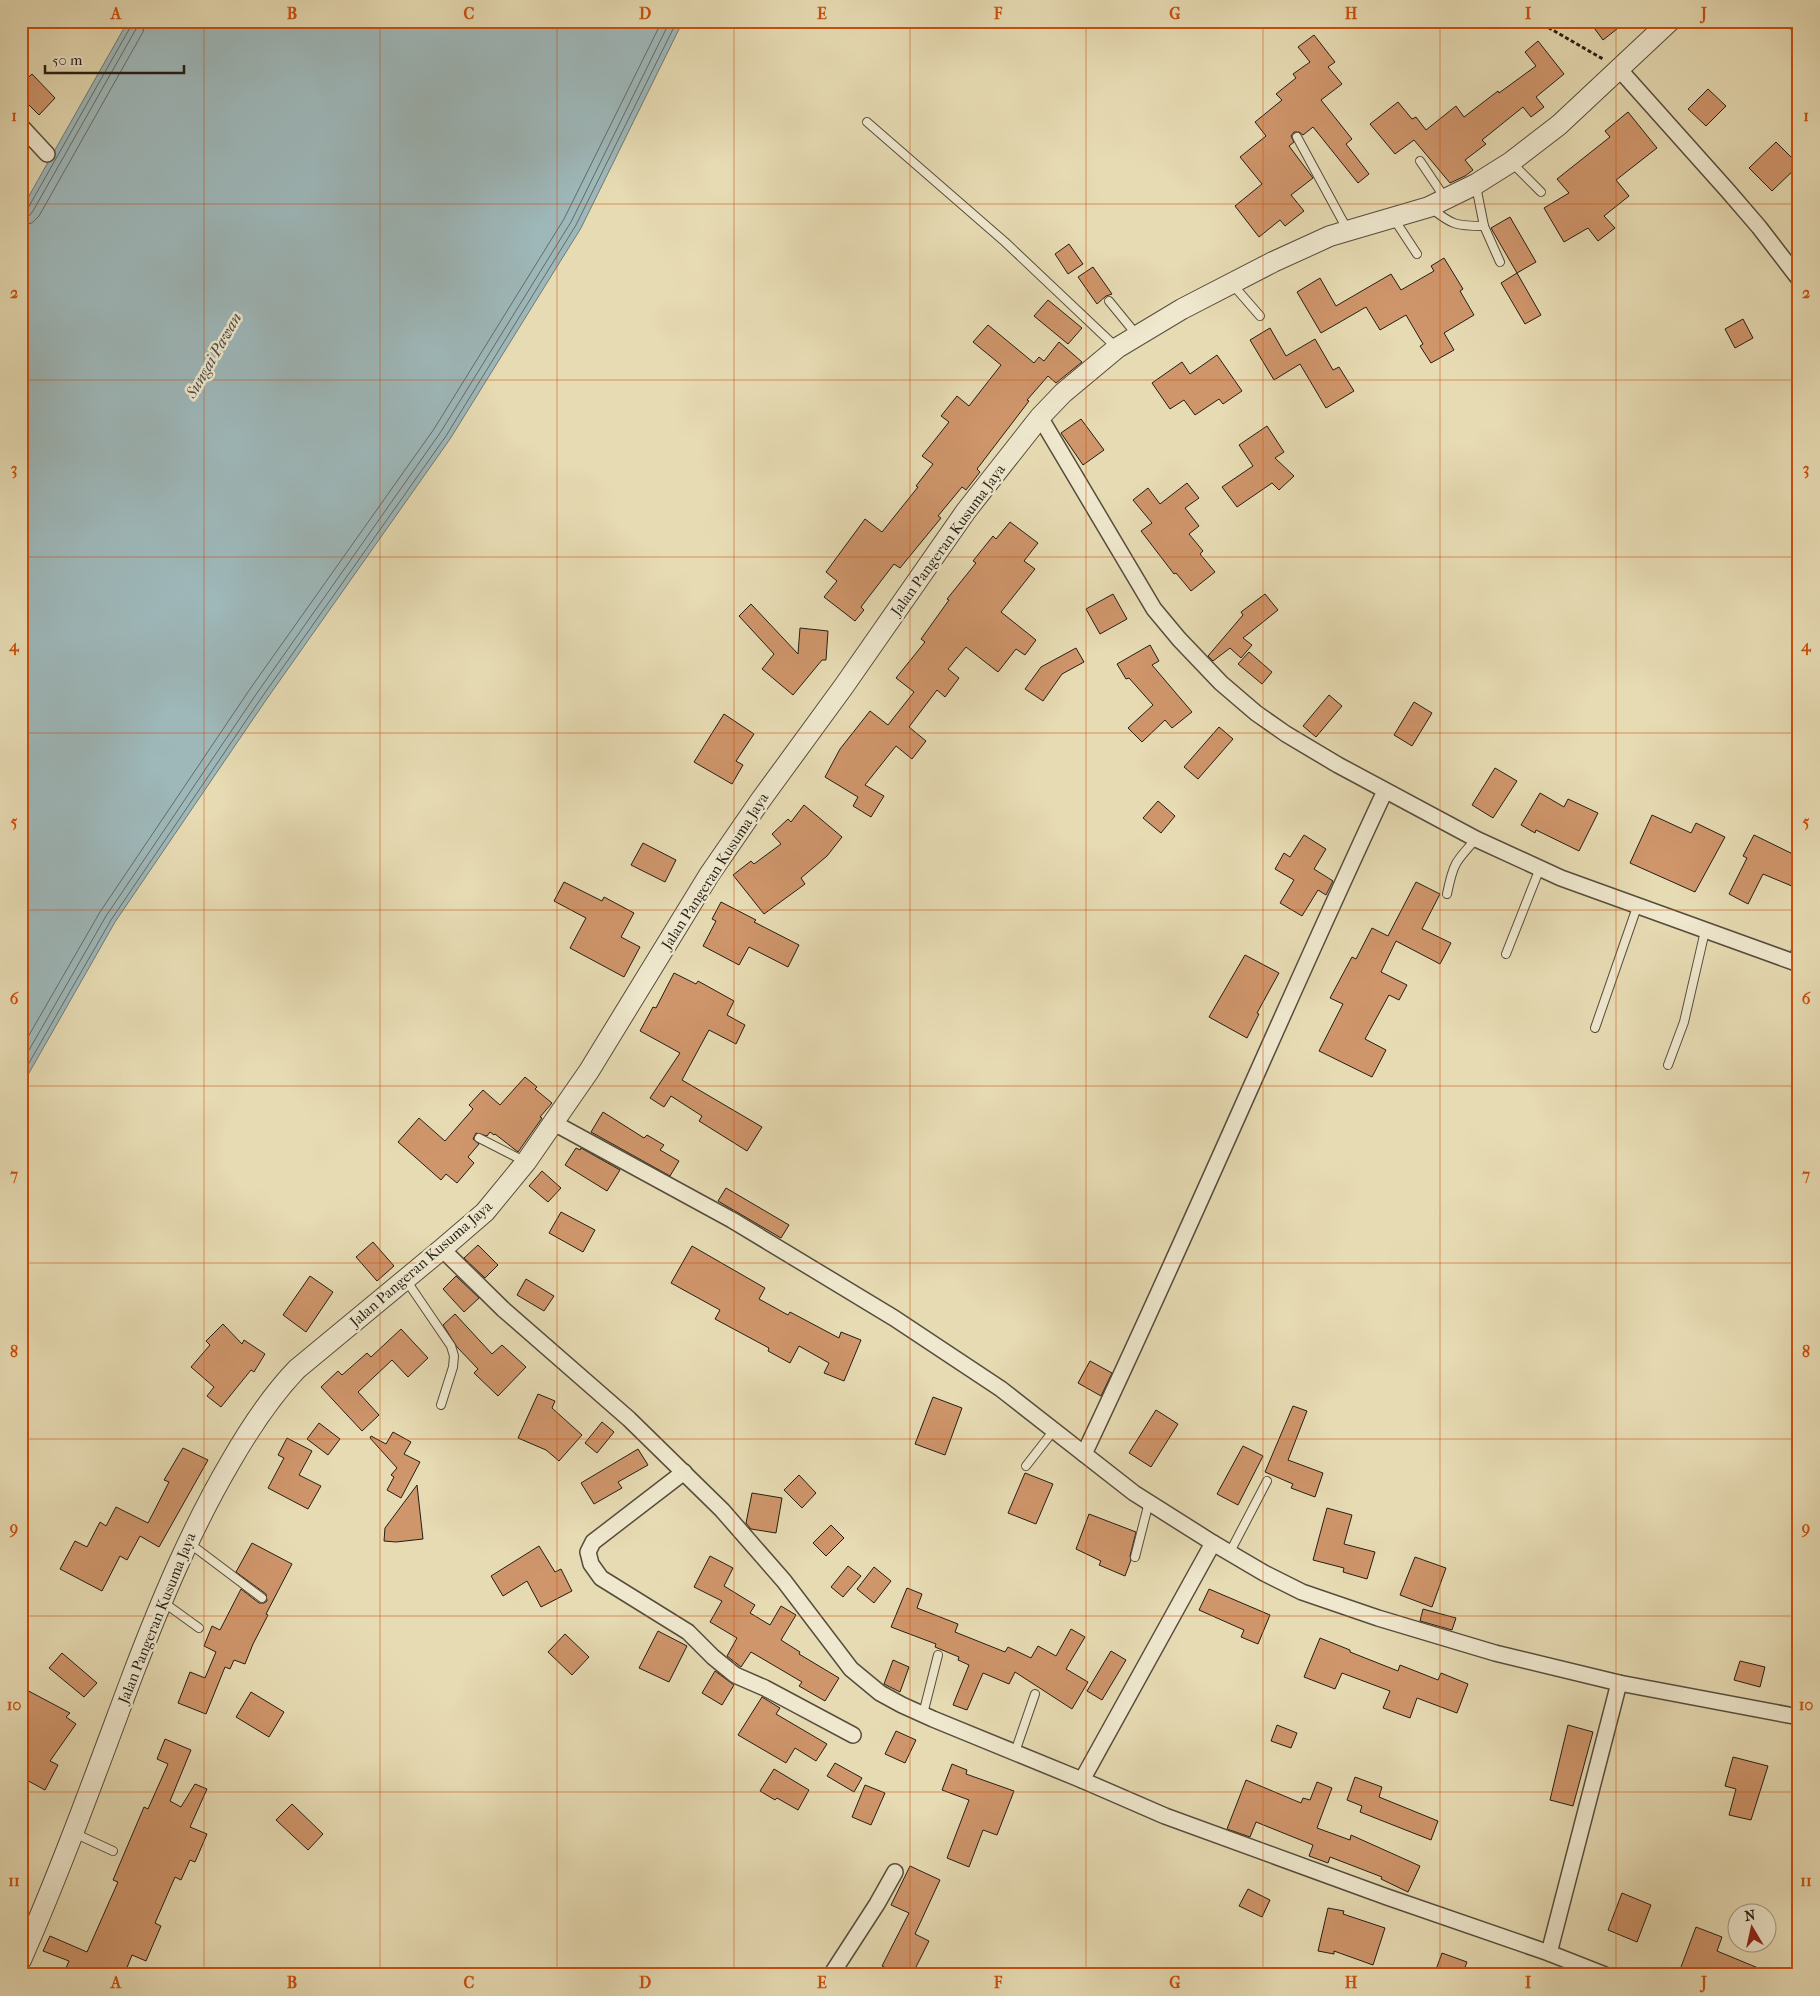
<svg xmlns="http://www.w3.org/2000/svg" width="1820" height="1996" font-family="'IM FELL French Canon',serif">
  <rect width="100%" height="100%" fill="#e7dbb3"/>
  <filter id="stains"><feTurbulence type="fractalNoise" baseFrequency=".004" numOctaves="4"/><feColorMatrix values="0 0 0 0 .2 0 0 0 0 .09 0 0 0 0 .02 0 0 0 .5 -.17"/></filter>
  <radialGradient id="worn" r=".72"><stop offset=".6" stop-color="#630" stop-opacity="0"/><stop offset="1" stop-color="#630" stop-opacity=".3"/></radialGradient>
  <path fill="#9eb8ba" stroke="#6e7a78" d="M128 21H683L581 228 450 439 266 700 115 922 21 1087V210Z"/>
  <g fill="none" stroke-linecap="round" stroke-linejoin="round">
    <g stroke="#626b68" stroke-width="1">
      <path d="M21 211 28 208 131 26 132 21"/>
      <path d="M21 218 29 216 33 211 136 29 138 21"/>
      <path d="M21 225 32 223 39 216 143 32 145 21"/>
      <path d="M21 1049 100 912 250 689 434 429 564 219 662 21"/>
      <path d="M21 1064 106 916 257 693 440 433 571 222 670 21"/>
      <path d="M21 1077 111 920 262 697 446 436 576 225 677 21"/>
    </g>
  </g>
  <g fill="#cf956b" stroke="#261e15">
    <path d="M1589 21H1627L1603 40Z"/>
    <path d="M1314 35 1335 62 1328 67 1342 84 1321 100 1352 139 1346 144 1369 174 1358 183 1313 127 1303 135 1299 132H1294L1291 136 1294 142 1289 146 1313 178 1291 195 1304 211 1285 226 1280 220 1259 237 1235 206 1262 184 1240 157 1266 136 1255 122 1282 100 1276 94 1296 78 1293 74 1310 62 1298 47Z"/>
    <path d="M1538 41 1564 74 1536 97 1544 107 1531 117 1523 107 1482 140 1486 144 1465 160 1473 170 1465 176 1450 183 1414 140 1395 154 1370 124 1398 102 1412 119 1416 117 1426 130 1456 106 1464 117 1498 91 1499 93 1536 66 1525 52Z"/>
    <path d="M32 74 55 98 39 115 28 104 21 111V84Z"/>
    <path d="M1708 89 1726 106 1706 126 1688 109Z"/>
    <path d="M1628 112 1657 148 1616 180 1629 196 1604 216 1615 228 1598 241 1588 228 1564 242 1544 208 1569 193 1557 179 1610 137 1605 131Z"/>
    <path d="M1776 142 1799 165 1772 191 1749 168Z"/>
    <path d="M1510 217 1536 262 1517 273 1491 228Z"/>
    <path d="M1069 244 1083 264 1068 274 1055 254Z"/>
    <path d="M1444 258 1463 289 1460 291 1474 315 1444 333 1454 350 1431 363 1420 346 1423 344 1406 315 1380 330 1366 307 1321 333 1297 292 1320 278 1336 306 1391 274 1401 290 1434 271 1431 266Z"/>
    <path d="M1093 267 1112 294 1106 296 1097 304 1078 277Z"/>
    <path d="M1517 273 1541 315 1525 324 1501 283Z"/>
    <path d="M1048 300 1082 328 1068 344 1034 316Z"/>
    <path d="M1743 319 1753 338 1735 348 1725 329Z"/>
    <path d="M988 325 1034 363 1039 357 1044 361 1059 342 1082 362 1056 383 1048 376 1027 400 1029 401 977 469 980 472 966 490 962 487 938 516 941 518 900 568 894 564 861 607 864 610 855 621 824 597 837 581 826 572 865 519 882 532 918 487 916 486 933 464 922 456 949 422 941 416 957 396 969 406 1001 365 973 342Z"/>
    <path d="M1270 328 1286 356 1315 339 1333 370 1339 367 1354 391 1326 408 1300 364 1274 380 1250 340Z"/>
    <path d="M1217 355 1242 391 1223 404 1219 399 1195 415 1184 400 1170 409 1152 383 1182 362 1190 374Z"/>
    <path d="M1081 419 1104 450 1083 465 1061 433Z"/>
    <path d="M1267 426 1284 452 1275 458 1294 476 1279 490 1272 483 1237 507 1222 487 1253 466 1239 445Z"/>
    <path d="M1187 483 1199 498 1185 508 1199 526 1189 534 1203 551 1200 554 1215 572 1191 591 1176 573 1174 574 1141 531 1152 523 1133 500 1148 488 1160 504Z"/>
    <path d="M1010 522 1038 543 1024 561 1035 569 1001 612 1036 640 1025 655 1016 649 998 672 966 647 948 669 959 678 945 697 937 690 909 727 926 741 912 759 896 746 865 785 884 796 871 817 853 806 858 797 825 777 840 749 870 711 888 725 914 692 896 678 925 642 921 639 949 600 947 599 976 563 973 561 993 536 996 539Z"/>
    <path d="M1113 594 1127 619 1100 634 1086 609Z"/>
    <path d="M1265 594 1278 610 1243 638 1252 645 1241 658 1230 648 1213 661 1208 656 1243 615 1241 612Z"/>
    <path d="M751 604 798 654 800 628 828 631 826 660H822L793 695 762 669 774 654 739 616Z"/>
    <path d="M1150 645 1159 661 1152 665 1192 712 1172 728 1165 720 1142 742 1128 728 1153 705 1129 678 1126 679 1117 664Z"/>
    <path d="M1076 648 1084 662 1062 674 1043 701 1025 689 1041 667Z"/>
    <path d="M1249 652 1272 672 1262 684 1238 664Z"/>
    <path d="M1329 695 1342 706 1316 737 1303 726Z"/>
    <path d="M1414 702 1432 713 1412 746 1394 735Z"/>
    <path d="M724 714 754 734 736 761 743 765 732 784 694 762Z"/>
    <path d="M1219 727 1233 739 1198 779 1184 767Z"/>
    <path d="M1495 768 1517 781 1493 818 1472 805Z"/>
    <path d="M1540 793 1564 807 1568 799 1598 813 1579 851 1536 830 1535 833 1521 825Z"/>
    <path d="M1158 801 1175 816 1161 833 1143 818Z"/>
    <path d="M804 805 842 837 827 856 801 878 805 884 764 914 733 875 751 861 754 864 781 844 772 834 788 819 791 822Z"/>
    <path d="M1652 815 1691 833 1696 823 1725 837 1695 892 1630 863Z"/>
    <path d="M1304 835 1326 849 1314 869 1333 881 1326 895 1318 890 1302 916 1280 903 1294 880 1275 869 1284 853 1290 857Z"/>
    <path d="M1754 835 1799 857V889L1763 874 1748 904 1729 894 1747 858 1743 856Z"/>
    <path d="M643 843 676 860 665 882 631 865Z"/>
    <path d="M564 882 602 901 604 897 634 913 621 937 640 947 624 977 570 948 586 918 554 901Z"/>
    <path d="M1416 882 1440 894 1422 929 1451 943 1440 964 1396 941 1381 972 1407 985 1399 1000 1389 995 1365 1039 1386 1050 1372 1077 1319 1051 1343 1004 1330 998 1352 957 1356 959 1372 928 1388 936Z"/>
    <path d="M721 902 756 920 754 922 799 945 788 967 749 947 739 965 703 946 716 921 712 919Z"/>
    <path d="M1245 955 1279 973 1257 1013 1259 1014 1247 1038 1209 1017Z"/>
    <path d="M674 973 696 984 698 981 734 1001 727 1015 745 1025 736 1044 709 1030 682 1080 762 1127 747 1151 699 1121 702 1116 671 1096 664 1107 650 1098 680 1053 640 1031 653 1007 656 1008Z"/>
    <path d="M525 1077 537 1087 535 1089 552 1103 540 1117 542 1118 518 1152 495 1134 494 1135 490 1132 487 1136 476 1133 473 1139 479 1144 468 1157 474 1163 457 1183 446 1174 441 1180 398 1142 419 1118 445 1141 473 1109 469 1105 483 1090 500 1105Z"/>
    <path d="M603 1112 644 1138 647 1135 664 1145 660 1150 679 1161 670 1176 591 1132Z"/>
    <path d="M576 1148 580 1150 581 1148 620 1170 607 1191 565 1165Z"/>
    <path d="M542 1171 561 1188 548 1202 529 1186Z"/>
    <path d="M726 1188 789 1225 781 1238 718 1201Z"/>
    <path d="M561 1212 595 1230 583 1252 549 1233Z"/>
    <path d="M373 1242 394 1266 377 1281 356 1257Z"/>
    <path d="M478 1245 498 1265 485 1278 464 1258Z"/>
    <path d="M692 1246 765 1288 759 1299 788 1315 790 1312 839 1338 841 1332 861 1340 844 1381 824 1373 829 1363 799 1346 790 1363 768 1351 769 1348 715 1319 720 1310 671 1283Z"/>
    <path d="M310 1276 333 1292 306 1332 283 1315Z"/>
    <path d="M456 1276 479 1298 464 1312 443 1289Z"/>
    <path d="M526 1279 554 1296 544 1311 517 1295Z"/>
    <path d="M455 1314 492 1354 502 1345 526 1367 498 1396 474 1373 478 1369 457 1347 443 1325Z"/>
    <path d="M223 1324 242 1344 244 1340 265 1354 254 1372 251 1370 221 1407 207 1396 214 1387 191 1367 210 1345 206 1341Z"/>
    <path d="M401 1329 428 1358 408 1377 392 1360 358 1392 379 1415 362 1431 321 1387 338 1371 342 1375 367 1353 371 1357Z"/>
    <path d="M1090 1361 1112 1373 1101 1396 1078 1383Z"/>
    <path d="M538 1394 555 1401 552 1408 582 1435 559 1461 546 1450 518 1438Z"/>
    <path d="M933 1397 962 1408 945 1455 915 1444Z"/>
    <path d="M1293 1406 1307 1411 1288 1460 1323 1473 1315 1497 1291 1488 1293 1484 1265 1472Z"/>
    <path d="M1156 1410 1178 1424 1151 1467 1129 1453Z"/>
    <path d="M602 1422 614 1432 597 1453 585 1443Z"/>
    <path d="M319 1423 340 1439 328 1455 307 1439Z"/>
    <path d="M393 1432 411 1442 404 1454 420 1462 401 1498 387 1490 394 1477 391 1475 397 1468 370 1438 371 1436 386 1444Z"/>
    <path d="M287 1438 312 1451 299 1475 321 1486 308 1509 268 1488 284 1458 278 1455Z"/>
    <path d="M1243 1446 1263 1456 1238 1505 1217 1494Z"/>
    <path d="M183 1448 208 1460 159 1547 140 1536 127 1560 120 1556 102 1591 60 1569 75 1541 87 1547 100 1522 106 1526 116 1507 148 1523 169 1482 164 1480Z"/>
    <path d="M638 1449 648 1465 618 1482 622 1488 594 1504 581 1483Z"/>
    <path d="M1025 1473 1053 1484 1036 1524 1008 1513Z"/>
    <path d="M799 1475 816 1493 802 1508 784 1490Z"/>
    <path d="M417 1485 423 1539 396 1542 384 1541 385 1528Z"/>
    <path d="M752 1493 782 1498 776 1533 751 1529 746 1523Z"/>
    <path d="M1327 1508 1352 1515 1344 1544 1375 1552 1367 1579 1343 1572 1344 1568 1313 1560Z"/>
    <path d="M1089 1514 1136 1532 1130 1556 1131 1560 1125 1576 1099 1565 1101 1561 1076 1549Z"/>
    <path d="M831 1525 844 1538 826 1556 813 1543Z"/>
    <path d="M252 1543 292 1564 266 1614 268 1615 253 1644 245 1664 234 1660 230 1669 225 1667 206 1714 178 1703 190 1672 205 1678 216 1652 204 1646 212 1626 220 1630 241 1589 259 1603H264L267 1601 266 1594 236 1572Z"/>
    <path d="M539 1546 555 1572 561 1569 572 1591 541 1607 527 1581 503 1596 491 1576Z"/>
    <path d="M710 1556 733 1568 724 1586 755 1605 750 1613 770 1625 781 1606 796 1615 781 1640 800 1652 799 1654 839 1678 825 1701 799 1686 802 1682 751 1652 741 1667 727 1656 737 1638 710 1622 722 1601 694 1587Z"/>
    <path d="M1415 1557 1446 1568 1432 1607 1400 1595Z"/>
    <path d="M848 1566 861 1576 843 1597 831 1587Z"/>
    <path d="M874 1567 891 1581 874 1603 857 1589Z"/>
    <path d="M907 1588 922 1594 917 1608 958 1624 955 1632 1005 1652 1008 1647 1031 1658 1038 1646 1056 1656 1071 1629 1085 1637 1066 1669 1088 1682 1072 1709 1015 1672 1009 1684 983 1673 967 1710 953 1705 969 1665 958 1660 959 1657 935 1647 936 1644 891 1627Z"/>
    <path d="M1209 1589 1270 1615 1258 1644 1241 1637 1244 1630 1199 1610Z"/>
    <path d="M1423 1609 1456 1618 1452 1630 1420 1621Z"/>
    <path d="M658 1631 687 1646 669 1682 639 1668Z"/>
    <path d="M565 1634 589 1657 572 1675 548 1652Z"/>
    <path d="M1320 1638 1350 1650V1652L1398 1671 1400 1665 1438 1680 1441 1673 1468 1684 1457 1713 1417 1698 1410 1718 1383 1708 1390 1691 1342 1673 1335 1689 1304 1677Z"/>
    <path d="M1111 1651 1126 1660 1102 1700 1087 1691Z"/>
    <path d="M62 1653 97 1683 84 1697 49 1668Z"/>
    <path d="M893 1660 909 1667 900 1692 884 1684Z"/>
    <path d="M1740 1661 1765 1667 1760 1687 1734 1680Z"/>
    <path d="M715 1671 734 1685 722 1705 702 1693Z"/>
    <path d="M21 1687 70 1713 66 1717 76 1724 50 1761 58 1765 45 1790 21 1777Z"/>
    <path d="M251 1692 284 1712 269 1737 236 1717Z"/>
    <path d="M762 1697 780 1708 776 1714 827 1744 816 1761 795 1748 786 1763 738 1735Z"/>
    <path d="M1277 1725 1297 1733 1291 1748 1271 1741Z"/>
    <path d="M1568 1725 1593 1732 1573 1806 1550 1800Z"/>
    <path d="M896 1731 916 1740 905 1763 885 1754Z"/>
    <path d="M165 1739 191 1750 170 1801 181 1807 195 1784 207 1789 190 1827 207 1834 195 1862 190 1860 181 1880 175 1877 155 1923 161 1926 146 1961 132 1955 124 1975H63L69 1961 43 1951 50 1936 87 1952 118 1882 113 1880 127 1847 144 1807 148 1809 168 1764 157 1759Z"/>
    <path d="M1733 1757 1768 1766 1751 1820 1729 1815 1736 1789 1725 1786Z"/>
    <path d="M835 1763 862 1778 854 1792 827 1776Z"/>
    <path d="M952 1764 967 1770 966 1774 1014 1791 997 1835 983 1830 969 1867 947 1858 969 1800 942 1790Z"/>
    <path d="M774 1769 809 1790 798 1810 777 1798 775 1800 760 1791Z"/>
    <path d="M1355 1777 1382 1787 1379 1797 1438 1821 1431 1840 1360 1812 1362 1806 1347 1800Z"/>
    <path d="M1246 1780 1301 1803 1303 1798 1310 1800 1317 1782 1332 1788 1317 1828 1350 1840 1351 1835 1420 1866 1408 1892 1381 1879 1382 1877 1330 1857 1328 1863 1309 1856 1313 1845 1256 1822 1250 1837 1227 1829Z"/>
    <path d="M865 1785 885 1793 871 1825 852 1817Z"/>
    <path d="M292 1804 323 1834 308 1850 276 1820Z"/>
    <path d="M910 1866 940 1880 915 1934 929 1941 912 1975H900L882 1966 909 1913 891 1905Z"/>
    <path d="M1248 1889 1270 1900 1262 1917 1239 1906Z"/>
    <path d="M1622 1893 1651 1905 1637 1942 1608 1930Z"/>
    <path d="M1328 1908 1344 1911 1343 1914 1385 1928 1373 1965 1334 1951V1954L1318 1951Z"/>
    <path d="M1696 1927 1722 1937 1717 1951 1775 1975H1678Z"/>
    <path d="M1442 1953 1467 1962 1462 1975H1434Z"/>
  </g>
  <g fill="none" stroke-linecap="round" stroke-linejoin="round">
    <g stroke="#564d3c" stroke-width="10">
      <g id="service">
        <path d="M867 122 1005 242 1117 348"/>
        <path d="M1297 137 1347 229"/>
        <path d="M1420 161 1445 198"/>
        <path d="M1511 162 1541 192"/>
        <path d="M1476 186 1484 226 1500 262"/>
        <path d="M1431 208C1452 225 1456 226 1484 226"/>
        <path d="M1394 219 1417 254"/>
        <path d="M1233 285 1260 316"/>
        <path d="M1109 301 1136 334"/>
        <path d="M1447 894C1453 864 1455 862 1476 839"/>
        <path d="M1506 954 1540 868"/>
        <path d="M1793 962 1799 936"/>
        <path d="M1595 1028 1637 907"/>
        <path d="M1668 1065 1684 1022 1705 931"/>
        <path d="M479 1138 524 1161"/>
        <path d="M406 1280 451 1346 454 1356 453 1367 441 1405"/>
        <path d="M1026 1466 1054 1430"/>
        <path d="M189 1543 262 1598"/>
        <path d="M1230 1552 1267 1481"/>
        <path d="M1135 1557 1149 1502"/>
        <path d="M163 1602 199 1628"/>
        <path d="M923 1714 938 1655"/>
        <path d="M1015 1752 1035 1694"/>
        <path d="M74 1833 113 1851"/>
      </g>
    </g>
    <g stroke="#564d3c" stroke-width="18">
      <g id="minor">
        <path d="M1795 21 1799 26"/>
        <path d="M1619 69 1728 191 1759 227 1799 279"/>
        <path d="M21 126 47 154"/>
        <path d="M1040 417 1154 609 1179 639 1221 683 1256 713 1286 734 1338 765 1476 839 1561 878 1799 964"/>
        <path d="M554 1123 732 1220 894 1318 1001 1389 1134 1493 1213 1543 1264 1573 1302 1592 1378 1618 1495 1653 1619 1683 1799 1717"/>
        <path d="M442 1249 503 1309 629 1419 722 1510 784 1581 851 1669 880 1693 902 1705 933 1719 1082 1780 1165 1816 1387 1897 1549 1953 1605 1975"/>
        <path d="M1084 1454C1188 1235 1282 1011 1385 791"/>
        <path d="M684 1472 593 1542 588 1552 591 1564 601 1578 688 1632 713 1657 735 1675 765 1688 853 1735"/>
        <path d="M1082 1780 1213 1543"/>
        <path d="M1549 1953 1619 1683"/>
        <path d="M831 1975 877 1904 895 1872"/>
      </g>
    </g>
    <g stroke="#564d3c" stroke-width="22">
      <path id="tertiary" d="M21 1960C62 1867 97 1770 133 1674 161 1601 191 1529 231 1461 250 1428 270 1397 297 1369L442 1249 485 1212 526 1162 589 1071 709 875 760 801 844 686 966 511 1040 417 1063 393 1117 348 1182 309 1273 262 1330 236 1429 207 1476 184 1511 162 1559 125 1670 21"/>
    </g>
    <path stroke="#261e15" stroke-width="3" stroke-dasharray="4 2.5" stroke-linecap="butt" d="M1537 21 1603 59"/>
    <use href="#service" stroke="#efe8ce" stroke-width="8"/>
    <use href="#minor" stroke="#efe8ce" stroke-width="15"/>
    <use href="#tertiary" stroke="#efe8ce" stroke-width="20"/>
  </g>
  <path fill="none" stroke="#cb500d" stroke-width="1" stroke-opacity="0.55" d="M204 21V1975M380 21V1975M557 21V1975M734 21V1975M910 21V1975M1086 21V1975M1263 21V1975M1440 21V1975M1616 21V1975M21 204H1799M21 380H1799M21 557H1799M21 733H1799M21 910H1799M21 1086H1799M21 1263H1799M21 1439H1799M21 1616H1799M21 1792H1799"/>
  <g text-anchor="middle" stroke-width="5" stroke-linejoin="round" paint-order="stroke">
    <g font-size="15" fill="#261e15" stroke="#efe8ce">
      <text transform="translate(948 540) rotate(-54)" y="5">Jalan Pangeran Kusuma Jaya</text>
      <text transform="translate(715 871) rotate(-57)" y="5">Jalan Pangeran Kusuma Jaya</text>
      <text transform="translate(421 1264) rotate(-41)" y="5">Jalan Pangeran Kusuma Jaya</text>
      <text transform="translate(157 1618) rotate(-68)" y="5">Jalan Pangeran Kusuma Jaya</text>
    </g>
    <g font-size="16" font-style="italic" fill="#4a4c47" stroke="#efe8ce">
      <text transform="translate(213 355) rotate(-60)" y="6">Sungai Pawan</text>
    </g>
  </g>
  <rect width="1820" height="1996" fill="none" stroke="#e7dbb3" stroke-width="55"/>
  <g transform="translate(1752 1928) rotate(351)"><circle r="24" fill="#efe8ce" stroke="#9f9784"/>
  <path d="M0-4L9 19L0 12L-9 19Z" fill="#8f2418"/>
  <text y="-8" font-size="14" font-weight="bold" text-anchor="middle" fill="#261e15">N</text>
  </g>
  <path d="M45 65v8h139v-8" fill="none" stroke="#261e15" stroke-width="2.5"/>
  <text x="52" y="65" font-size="15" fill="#261e15" stroke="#efe8ce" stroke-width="4" paint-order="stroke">50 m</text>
  <rect x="28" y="28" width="1764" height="1940" fill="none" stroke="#cb500d" stroke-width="2"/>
  <g font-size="16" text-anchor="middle" font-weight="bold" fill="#cb500d">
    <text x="116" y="19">A</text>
    <text x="292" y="19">B</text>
    <text x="469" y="19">C</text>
    <text x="645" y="19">D</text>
    <text x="822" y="19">E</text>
    <text x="998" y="19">F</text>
    <text x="1175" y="19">G</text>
    <text x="1351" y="19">H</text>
    <text x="1528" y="19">I</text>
    <text x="1704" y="19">J</text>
    <text x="14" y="121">1</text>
    <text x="1806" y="121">1</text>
    <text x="14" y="298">2</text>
    <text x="1806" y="298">2</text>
    <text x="14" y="474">3</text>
    <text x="1806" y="474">3</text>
    <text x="14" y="651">4</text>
    <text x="1806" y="651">4</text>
    <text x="14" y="827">5</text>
    <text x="1806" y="827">5</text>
    <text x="14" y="1004">6</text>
    <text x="1806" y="1004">6</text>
    <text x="14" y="1180">7</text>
    <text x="1806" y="1180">7</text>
    <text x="14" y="1357">8</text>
    <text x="1806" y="1357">8</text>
    <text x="14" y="1533">9</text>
    <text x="1806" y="1533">9</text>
    <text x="14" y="1710">10</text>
    <text x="1806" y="1710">10</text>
    <text x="14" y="1886">11</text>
    <text x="1806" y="1886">11</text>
    <text x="116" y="1988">A</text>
    <text x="292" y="1988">B</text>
    <text x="469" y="1988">C</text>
    <text x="645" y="1988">D</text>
    <text x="822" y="1988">E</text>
    <text x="998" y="1988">F</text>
    <text x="1175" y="1988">G</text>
    <text x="1351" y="1988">H</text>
    <text x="1528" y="1988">I</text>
    <text x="1704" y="1988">J</text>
  </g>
  <rect width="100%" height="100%" filter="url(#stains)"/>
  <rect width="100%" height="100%" fill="url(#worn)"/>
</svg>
